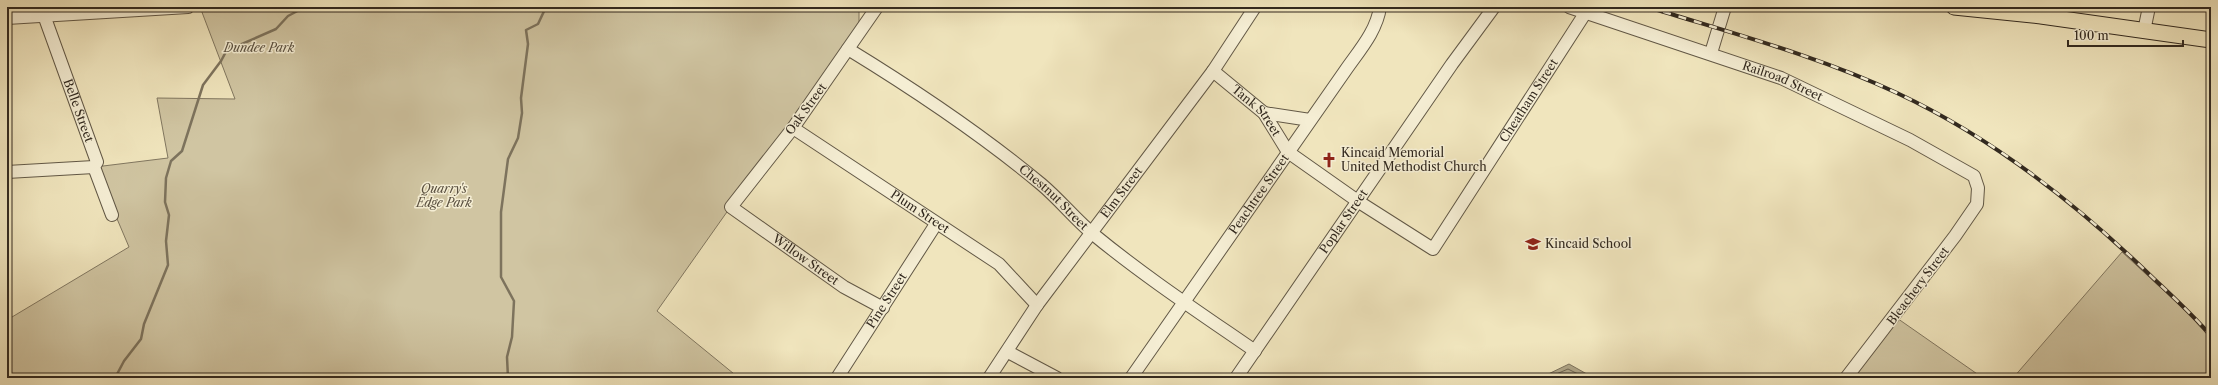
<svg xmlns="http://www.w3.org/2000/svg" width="2218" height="385" font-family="'Libre Caslon Text',serif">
  <rect width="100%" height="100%" fill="#f0e5bd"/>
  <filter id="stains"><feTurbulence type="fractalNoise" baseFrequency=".005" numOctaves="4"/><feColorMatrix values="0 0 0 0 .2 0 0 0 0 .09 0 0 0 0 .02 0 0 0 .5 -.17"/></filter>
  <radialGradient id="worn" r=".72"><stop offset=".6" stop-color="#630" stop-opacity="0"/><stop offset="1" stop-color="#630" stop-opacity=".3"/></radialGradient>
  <g fill="#d0c5a2" stroke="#817760">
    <path d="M200 7H859V25L657 311 739 378H7V320L129 247 95 167 168 158 157 98 235 99Z"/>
    <path d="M2122 252 2188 313 2211 339V378H2013Z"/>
    <path d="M1894 316 1983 378H1846Z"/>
  </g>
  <path fill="#afa587" stroke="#7d735d" d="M1569 364 1594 378H1540Z"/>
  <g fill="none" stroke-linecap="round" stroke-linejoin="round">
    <path stroke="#706753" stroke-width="1" d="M1547 378 1568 369 1586 378"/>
    <g stroke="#7d735d" stroke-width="2.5">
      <path d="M7 373 15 378"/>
      <path d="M115 378 124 361 141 339 144 324 168 265 166 241 169 215 165 202 166 178 171 161 182 151 203 85 221 61 229 46 235 47 276 29 288 16 305 7"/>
      <path d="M508 378 507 357 512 337 514 301 501 277V212L508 159 518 138 522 113 521 98 528 44 526 30 538 24 546 7"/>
    </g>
    <g stroke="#625846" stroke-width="14">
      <g id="minor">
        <path id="s1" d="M41 7 97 162 94 167 112 215"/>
        <path id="s2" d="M877 7 793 128 731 207 844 287 883 308"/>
        <path id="s3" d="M1569 7 1781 78 1910 140 1974 176 1978 188 1977 204 1955 236 1846 378"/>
        <path d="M7 18 188 7"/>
        <path d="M2144 31 2149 7"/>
        <path id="s4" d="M848 49C915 90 981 134 1041 184 1059 199 1075 219 1093 234 1144 276 1200 313 1255 351"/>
        <path d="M1711 53 1725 7"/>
        <path id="s5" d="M1213 71 1264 113 1288 152 1359 202 1433 249 1586 12"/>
        <path d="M1264 113 1310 120"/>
        <path id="s6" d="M793 128 999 264 1037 305"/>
        <path d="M7 172 94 167"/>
        <path d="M1008 352 1057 378"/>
        <path id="s7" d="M837 378 936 224"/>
        <path id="s8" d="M989 378 1037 305 1213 71 1255 7"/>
        <path id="s9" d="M1131 378 1345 71C1358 52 1377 31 1380 7"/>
        <path id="s10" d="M1236 378 1452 64 1494 7"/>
      </g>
    </g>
    <g stroke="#32291f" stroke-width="17">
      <path id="major" d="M1954 7 2041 16 2211 40"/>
    </g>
    <use href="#minor" stroke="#f5eed4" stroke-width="12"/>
    <use href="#major" stroke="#f0e5bd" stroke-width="15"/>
    <g stroke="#32291f" stroke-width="4">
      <path id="rail" d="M1648 7C1731 33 1818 56 1897 93 1993 138 2076 203 2152 277 2172 296 2193 315 2211 336"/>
    </g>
    <use href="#rail" stroke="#f5eed4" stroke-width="2.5" stroke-dasharray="8" stroke-linecap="butt"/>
  </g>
  <defs>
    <g id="church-bare" transform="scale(1.2)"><path d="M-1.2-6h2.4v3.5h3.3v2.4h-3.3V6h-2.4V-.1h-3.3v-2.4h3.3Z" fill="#8f2418" stroke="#f5eed4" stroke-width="2.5" paint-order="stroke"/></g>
    <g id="school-bare" transform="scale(1.2)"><path d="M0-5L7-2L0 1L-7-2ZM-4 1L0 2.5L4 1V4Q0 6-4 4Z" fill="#8f2418" stroke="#f5eed4" stroke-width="2.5" paint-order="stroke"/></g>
  </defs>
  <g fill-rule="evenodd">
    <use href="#church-bare" x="1329" y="160"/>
    <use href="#school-bare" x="1533" y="244"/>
  </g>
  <g text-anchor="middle" stroke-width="3" stroke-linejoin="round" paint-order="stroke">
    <g font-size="12" font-style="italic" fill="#5a5040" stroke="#f5eed4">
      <text x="259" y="52">Dundee Park</text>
      <text x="444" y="193">Quarry's<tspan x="444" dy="14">Edge Park</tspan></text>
    </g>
    <g font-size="12" fill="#32291f" stroke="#f5eed4">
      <text dy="4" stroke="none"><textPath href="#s3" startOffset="226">Railroad Street</textPath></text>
      <text dy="4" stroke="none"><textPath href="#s5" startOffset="463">Cheatham Street</textPath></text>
      <text transform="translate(806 109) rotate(-54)" y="4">Oak Street</text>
      <text dy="4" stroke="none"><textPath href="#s1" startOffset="110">Belle Street</textPath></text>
      <text dy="4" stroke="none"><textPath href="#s5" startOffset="59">Tank Street</textPath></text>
      <text dy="4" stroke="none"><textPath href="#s8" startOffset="228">Elm Street</textPath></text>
      <text dy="4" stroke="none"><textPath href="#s9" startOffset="224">Peachtree Street</textPath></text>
      <text dy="4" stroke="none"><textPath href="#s4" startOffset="254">Chestnut Street</textPath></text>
      <text dy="4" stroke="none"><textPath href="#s6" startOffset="152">Plum Street</textPath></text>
      <text dy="4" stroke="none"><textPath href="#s10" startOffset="190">Poplar Street</textPath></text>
      <text dy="4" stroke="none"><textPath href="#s2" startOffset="339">Willow Street</textPath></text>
      <text transform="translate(1918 286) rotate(-53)" y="4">Bleachery Street</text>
      <text dy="4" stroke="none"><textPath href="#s7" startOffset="92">Pine Street</textPath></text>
    </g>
    <g font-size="12" fill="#32291f" stroke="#f5eed4" text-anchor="start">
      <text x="1341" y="157">Kincaid Memorial<tspan x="1341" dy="14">United Methodist Church</tspan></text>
      <text x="1545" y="248">Kincaid School</text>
    </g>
  </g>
  <rect width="2218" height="385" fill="none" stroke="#f0e5bd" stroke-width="24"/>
  <rect x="8" y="8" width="2202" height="369" fill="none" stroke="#32291f" stroke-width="2"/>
  <rect x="12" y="12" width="2194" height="361" fill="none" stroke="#32291f"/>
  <path d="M2068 40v6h115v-6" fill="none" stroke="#32291f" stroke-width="2"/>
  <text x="2074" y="40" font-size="12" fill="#32291f" stroke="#f5eed4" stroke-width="3" paint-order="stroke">100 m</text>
  <rect width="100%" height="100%" filter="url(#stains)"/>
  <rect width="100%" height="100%" fill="url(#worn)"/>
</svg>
